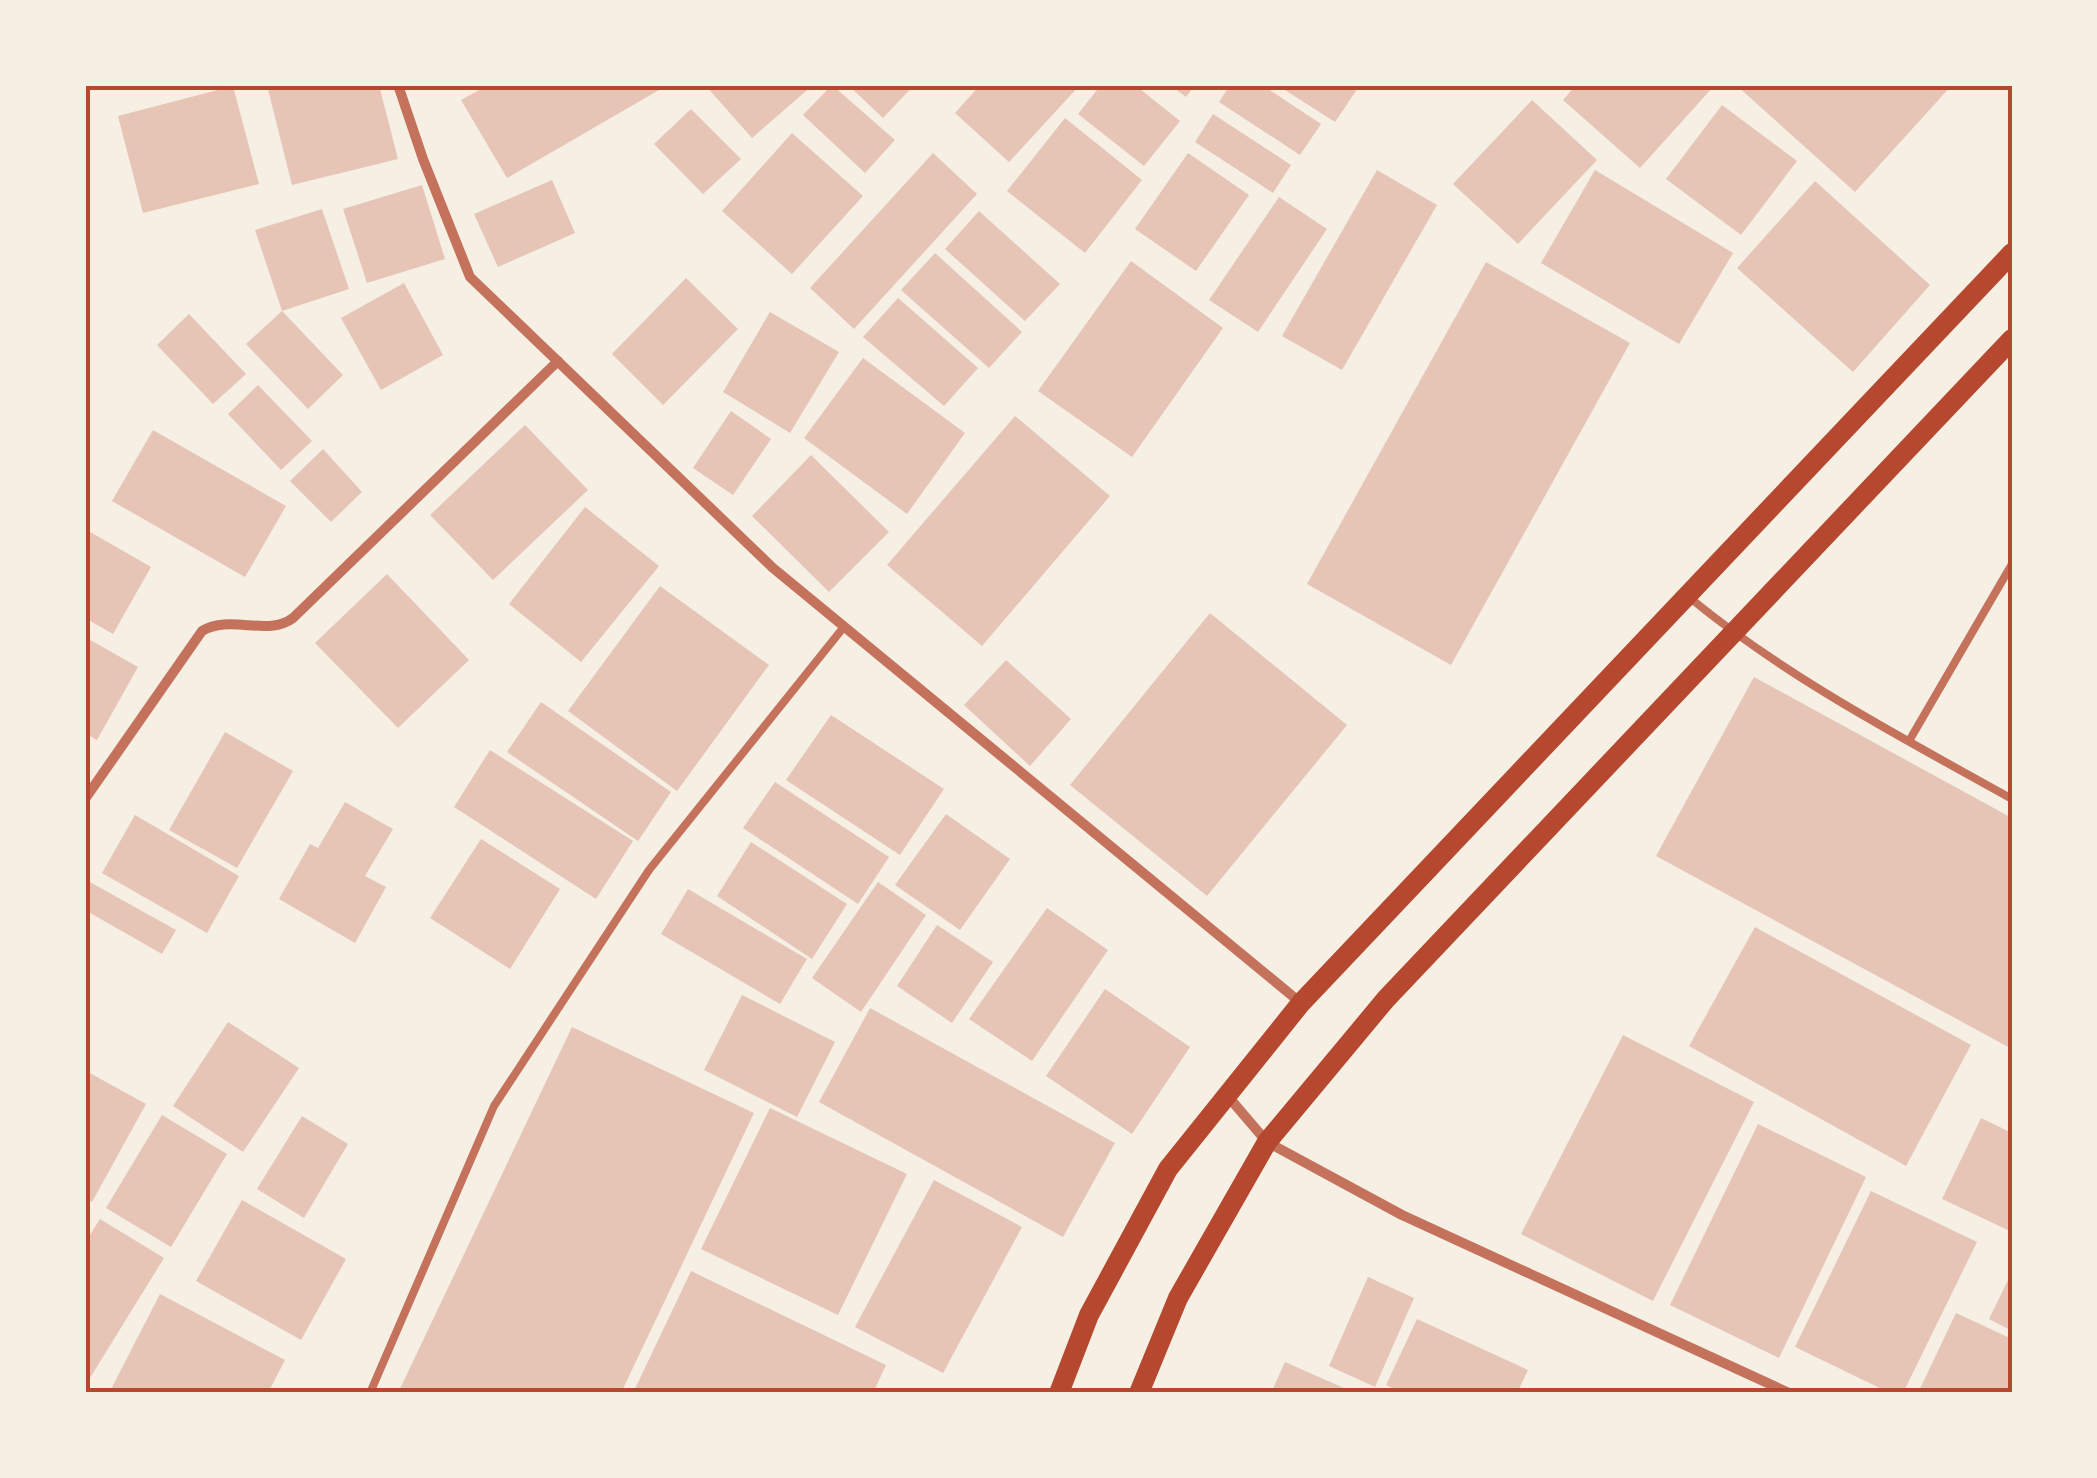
<svg xmlns="http://www.w3.org/2000/svg" width="2097" height="1478" font-family="Poppins,sans-serif">
  <rect width="100%" height="100%" fill="#f6efe4"/>
  <g fill="#e6c5b7">
    <path d="M267 85H379L398 159 292 185Z"/>
    <path d="M488 85H657L659 90 507 178 461 100Z"/>
    <path d="M705 85H813L752 138Z"/>
    <path d="M832 85 895 140 865 173 803 115Z"/>
    <path d="M848 85H914L883 118Z"/>
    <path d="M980 85H1080L1009 162 955 113Z"/>
    <path d="M1101 85H1135L1180 121 1144 166 1078 114Z"/>
    <path d="M1170 85H1195L1186 97Z"/>
    <path d="M1230 85H1262L1321 124 1300 155 1219 102Z"/>
    <path d="M1277 85H1360L1335 122Z"/>
    <path d="M1576 85H1711L1713 87 1640 168 1563 100Z"/>
    <path d="M1736 85H1952L1855 192Z"/>
    <path d="M233 86 259 184 143 213 118 116Z"/>
    <path d="M1532 100 1597 160 1518 244 1453 184Z"/>
    <path d="M1722 105 1797 161 1741 235 1666 179Z"/>
    <path d="M691 109 741 159 703 194 654 144Z"/>
    <path d="M1213 114 1291 165 1273 193 1195 142Z"/>
    <path d="M1065 118 1142 180 1085 253 1007 191Z"/>
    <path d="M792 133 863 196 792 274 722 211Z"/>
    <path d="M933 153 977 194 854 329 810 288Z"/>
    <path d="M1188 153 1249 195 1196 271 1135 229Z"/>
    <path d="M1377 170 1437 205 1342 370 1282 336Z"/>
    <path d="M1595 170 1733 253 1679 344 1541 263Z"/>
    <path d="M552 180 575 233 498 267 474 214Z"/>
    <path d="M1815 181 1930 285 1853 372 1737 268Z"/>
    <path d="M422 185 445 259 367 283 343 209Z"/>
    <path d="M1279 197 1327 229 1258 332 1209 300Z"/>
    <path d="M322 209 349 289 282 311 255 230Z"/>
    <path d="M979 211 1060 284 1025 321 945 249Z"/>
    <path d="M935 253 1022 332 989 368 901 290Z"/>
    <path d="M1131 261 1223 328 1132 457 1038 391Z"/>
    <path d="M1486 262 1630 343 1451 665 1307 584Z"/>
    <path d="M686 278 738 329 663 405 612 354Z"/>
    <path d="M404 283 443 355 381 390 341 318Z"/>
    <path d="M898 298 978 368 944 406 863 337Z"/>
    <path d="M282 311 343 375 308 409 246 344Z"/>
    <path d="M770 312 839 352 790 433 723 392Z"/>
    <path d="M189 314 246 374 213 404 157 345Z"/>
    <path d="M863 358 965 433 907 514 804 438Z"/>
    <path d="M258 385 312 441 281 470 228 414Z"/>
    <path d="M731 411 771 439 733 495 693 468Z"/>
    <path d="M1015 416 1110 496 982 646 887 565Z"/>
    <path d="M525 425 588 490 493 580 430 515Z"/>
    <path d="M153 430 286 506 245 577 112 501Z"/>
    <path d="M323 449 362 492 331 522 290 481Z"/>
    <path d="M811 455 889 532 829 592 752 516Z"/>
    <path d="M585 507 659 566 581 662 509 604Z"/>
    <path d="M85 529 151 567 113 634 85 618Z"/>
    <path d="M387 574 469 660 398 728 315 643Z"/>
    <path d="M660 586 769 665 677 791 568 711Z"/>
    <path d="M1210 613 1347 725 1207 896 1070 785Z"/>
    <path d="M85 637 138 667 97 740 85 733Z"/>
    <path d="M1006 660 1071 719 1030 766 964 705Z"/>
    <path d="M1754 677 2012 818V1049L1656 856Z"/>
    <path d="M541 702 671 792 638 841 507 752Z"/>
    <path d="M831 715 944 789 900 855 786 780Z"/>
    <path d="M225 732 293 771 237 868 169 830Z"/>
    <path d="M490 750 633 841 596 899 454 807Z"/>
    <path d="M775 782 889 857 858 904 743 828Z"/>
    <path d="M345 802 393 829 365 876 386 887 355 943 279 899 310 844 318 848Z"/>
    <path d="M946 814 1010 859 960 930 895 885Z"/>
    <path d="M135 815 239 876 207 933 102 873Z"/>
    <path d="M481 839 560 889 510 969 430 918Z"/>
    <path d="M751 842 847 904 812 959 717 896Z"/>
    <path d="M88 881 176 930 162 954 85 910V886Z"/>
    <path d="M878 882 926 915 861 1012 812 978Z"/>
    <path d="M688 889 807 959 780 1004 661 934Z"/>
    <path d="M1047 908 1108 950 1032 1061 969 1019Z"/>
    <path d="M937 925 993 962 952 1023 897 986Z"/>
    <path d="M1755 927 1971 1045 1906 1166 1689 1046Z"/>
    <path d="M1105 989 1190 1047 1132 1134 1046 1076Z"/>
    <path d="M742 995 835 1042 797 1117 704 1070Z"/>
    <path d="M870 1008 1115 1143 1063 1237 819 1102Z"/>
    <path d="M228 1022 299 1068 243 1152 173 1106Z"/>
    <path d="M572 1027 754 1113 621 1393H398Z"/>
    <path d="M1623 1035 1754 1102 1653 1301 1521 1234Z"/>
    <path d="M88 1072 146 1104 92 1202 85 1198V1077Z"/>
    <path d="M770 1108 907 1174 838 1315 701 1249Z"/>
    <path d="M162 1115 227 1154 171 1247 106 1208Z"/>
    <path d="M302 1116 348 1144 304 1218 257 1189Z"/>
    <path d="M1981 1118 2012 1133V1232L1942 1199Z"/>
    <path d="M1758 1124 1866 1177 1779 1358 1670 1305Z"/>
    <path d="M934 1180 1022 1227 943 1373 855 1327Z"/>
    <path d="M1871 1191 1977 1242 1903 1393H1890L1795 1347Z"/>
    <path d="M242 1200 346 1259 301 1340 196 1281Z"/>
    <path d="M100 1219 164 1258 85 1386V1243Z"/>
    <path d="M691 1271 886 1365 873 1393H633Z"/>
    <path d="M2012 1272V1331L1989 1319Z"/>
    <path d="M1368 1277 1414 1298 1375 1387 1329 1366Z"/>
    <path d="M160 1294 285 1360 268 1393H109Z"/>
    <path d="M1956 1313 2012 1339V1393H1918Z"/>
    <path d="M1417 1319 1528 1370 1517 1393H1403L1386 1385Z"/>
    <path d="M1285 1362 1355 1393H1271Z"/>
  </g>
  <g fill="none" stroke-linecap="round" stroke-linejoin="round">
    <g stroke="#c5725c" stroke-width="8">
      <path d="M1690 598C1789 679 1901 737 2012 799"/>
      <path d="M1909 741 2012 564"/>
      <path d="M370 1393 494 1106 649 870 843 628"/>
    </g>
    <g stroke="#c5725c" stroke-width="10">
      <path d="M398 85 423 159 470 277 773 568 1301 1003"/>
      <path d="M85 799 202 631C230 614 268 637 293 618L558 361"/>
      <path d="M1226 1094 1267 1142 1402 1215 1789 1393"/>
    </g>
    <g stroke="#b5482f" stroke-width="20">
      <path d="M1059 1393 1089 1315 1168 1169 1301 1003 2012 253"/>
      <path d="M1139 1393 1178 1298 1267 1142 1386 999 2012 339"/>
    </g>
  </g>
  <rect width="2097" height="1478" fill="none" stroke="#f6efe4" stroke-width="175"/>
  <rect x="88" y="88" width="1922" height="1302" fill="none" stroke="#b5482f" stroke-width="4"/>
</svg>
